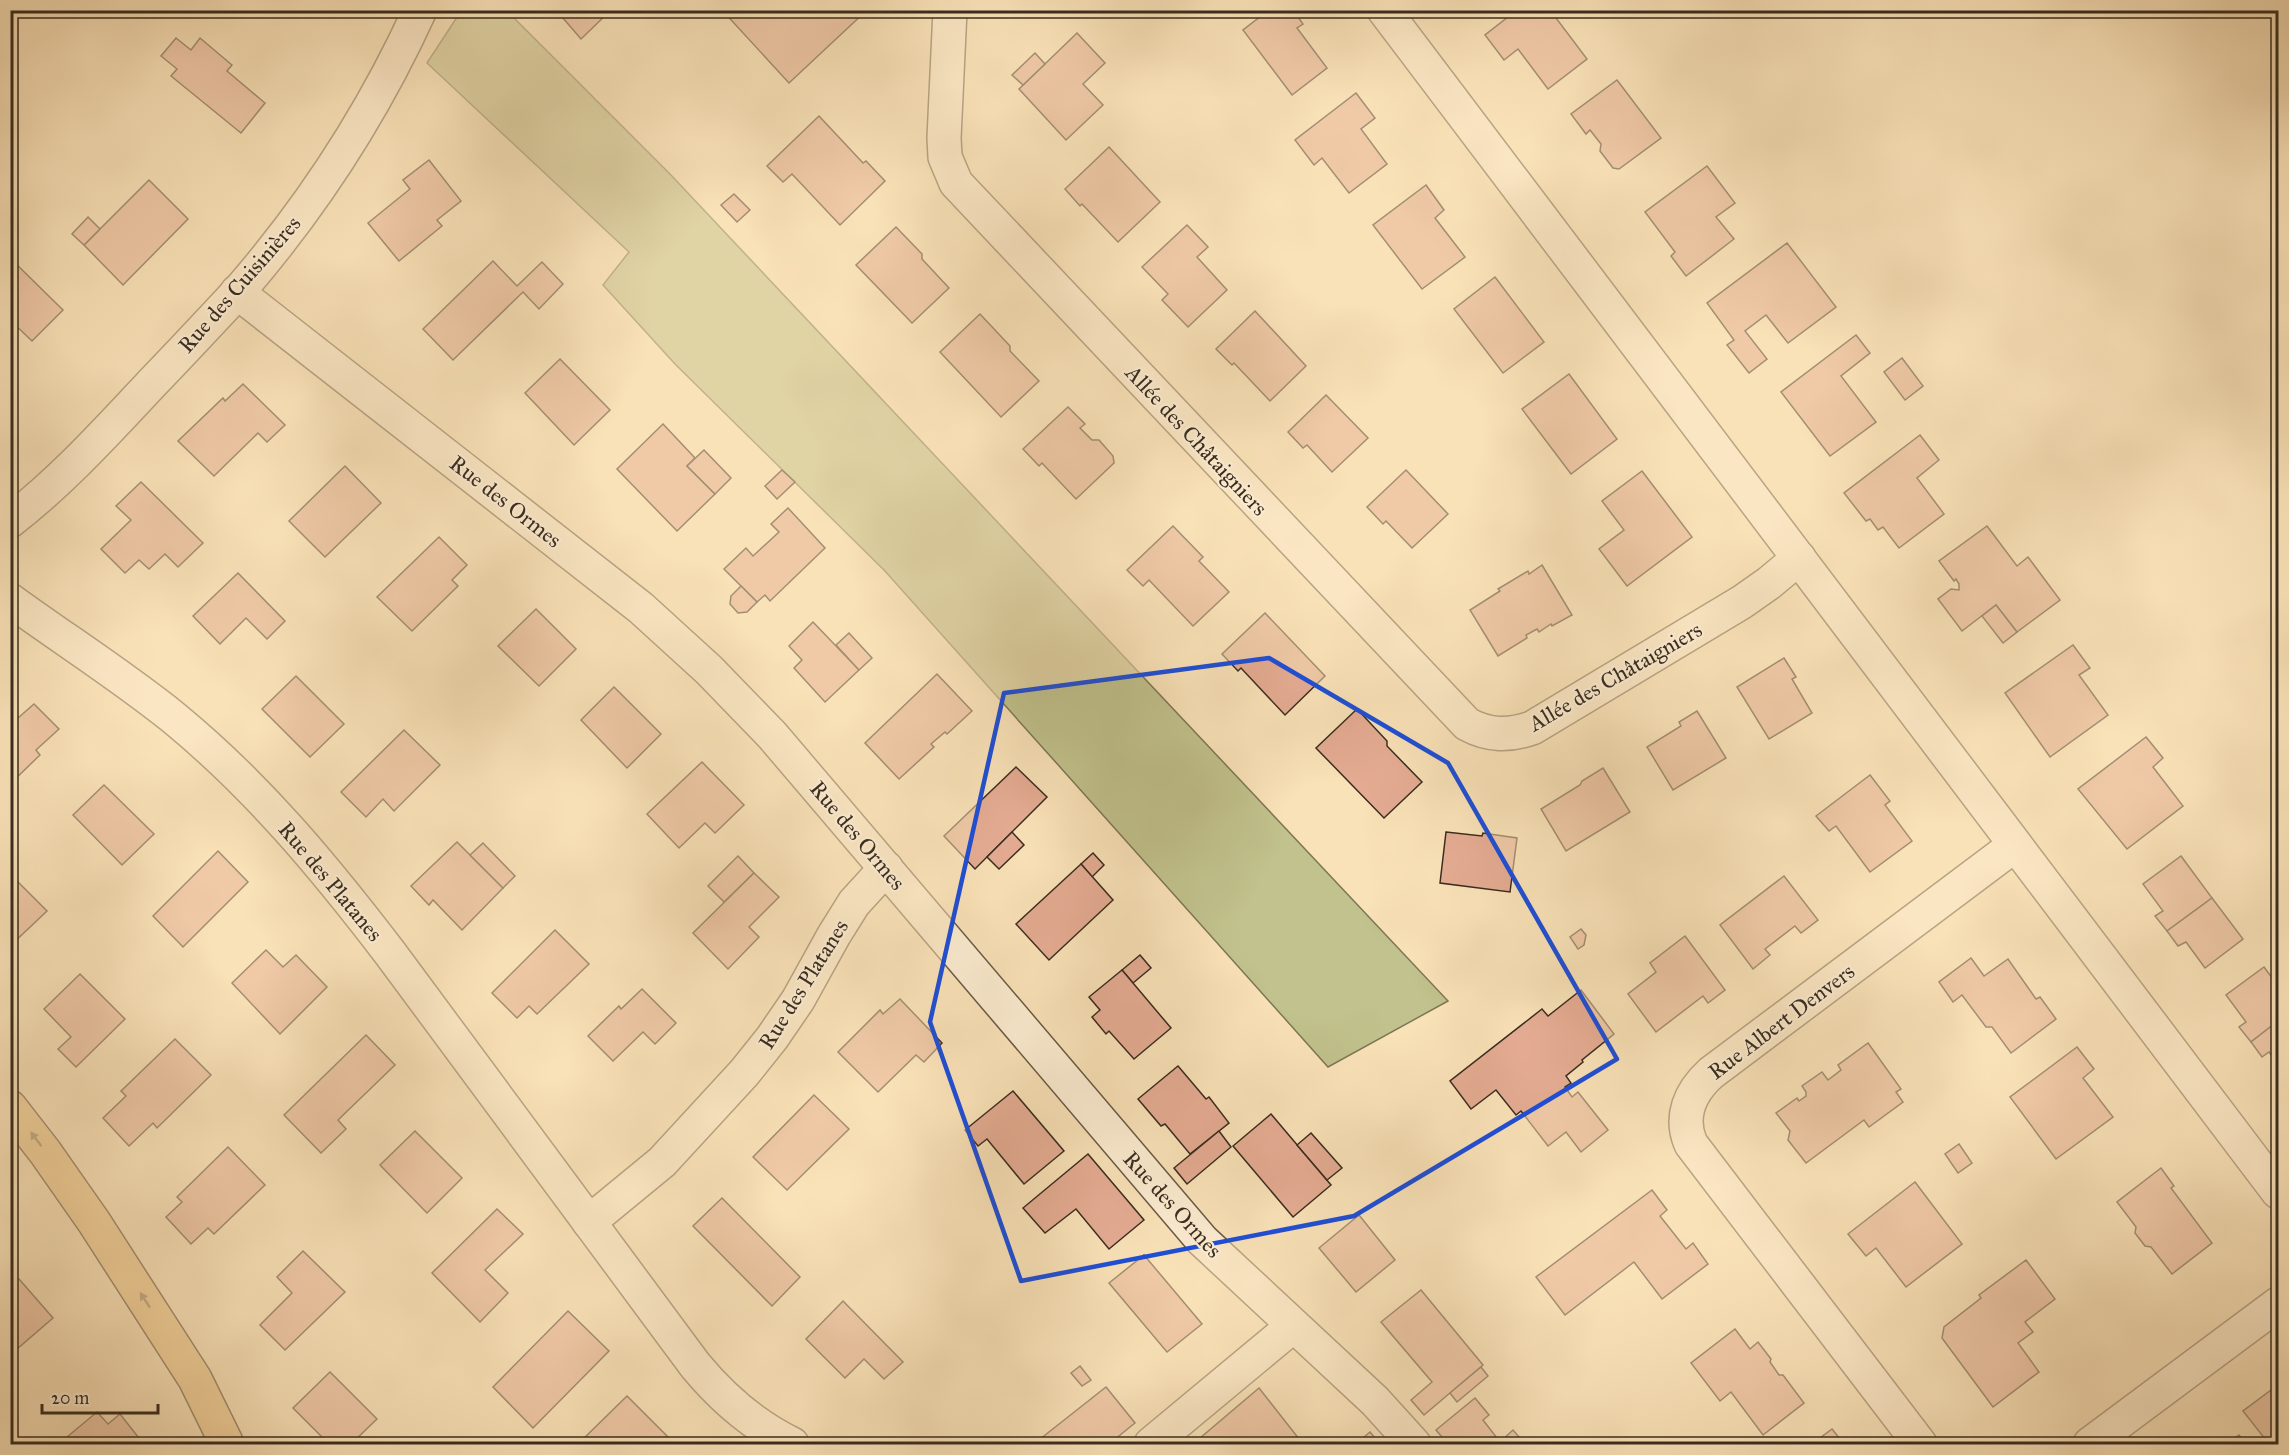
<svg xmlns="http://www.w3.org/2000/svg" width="2289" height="1455" font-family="'IM FELL Great Primer',serif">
  <rect width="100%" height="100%" fill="#fae2b8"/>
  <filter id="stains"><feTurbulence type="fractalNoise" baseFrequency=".00333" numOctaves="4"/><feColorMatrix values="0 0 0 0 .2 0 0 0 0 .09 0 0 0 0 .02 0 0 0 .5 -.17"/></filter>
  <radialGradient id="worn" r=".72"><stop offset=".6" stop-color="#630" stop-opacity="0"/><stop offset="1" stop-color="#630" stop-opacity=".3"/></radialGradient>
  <path fill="#c1c28d" stroke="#7d7756" stroke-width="1.5" d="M461 11H507L670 174 1448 1001 1328 1067 884 570 675 364 603 285 629 252 427 63Z"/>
  <g fill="#e5ac93" stroke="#392c1f" stroke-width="1.5">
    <path d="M556 10H611L581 39Z"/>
    <path d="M722 10H867L789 83Z"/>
    <path d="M1269 10H1293L1303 24 1297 28 1327 68 1292 95 1243 30Z"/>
    <path d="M1517 10H1550L1587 59 1548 89 1518 49 1504 60 1485 35Z"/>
    <path d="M1077 33 1105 63 1083 84 1103 105 1066 140 1019 89Z"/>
    <path d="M176 38 191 50 200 38 232 65 227 71 265 103 241 133 171 76 177 69 161 56Z"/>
    <path d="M1035 53 1045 64 1023 85 1012 75Z"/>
    <path d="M1617 80 1661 138 1619 169 1613 168 1600 151 1601 144 1590 130 1586 134 1571 114Z"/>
    <path d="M1356 93 1375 118 1361 129 1387 164 1349 193 1322 158 1314 165 1295 140Z"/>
    <path d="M819 116 863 163 866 161 885 181 840 225 792 174 783 182 767 166Z"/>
    <path d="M1109 147 1160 202 1118 242 1082 204 1080 206 1065 189Z"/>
    <path d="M429 160 461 201 437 220 442 226 399 261 368 223 410 189 403 180Z"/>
    <path d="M1707 166 1735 203 1716 217 1734 239 1686 276 1671 256 1675 252 1645 212Z"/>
    <path d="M149 180 188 219 123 285 84 245Z"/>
    <path d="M1426 185 1444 210 1435 218 1465 257 1422 289 1373 225Z"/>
    <path d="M734 194 750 210 737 222 721 205Z"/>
    <path d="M88 217 100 229 84 245 72 234Z"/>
    <path d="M1187 225 1208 247 1197 257 1227 290 1188 327 1162 300 1168 294 1142 267Z"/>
    <path d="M896 227 922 254V259L949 288 912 323 856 265Z"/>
    <path d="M1787 243 1836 307 1788 343 1766 315 1745 331 1767 359 1749 373 1727 345 1734 340 1707 303Z"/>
    <path d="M10 258 63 310 32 341 10 320Z"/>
    <path d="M493 261 517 286 542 262 563 284 539 309 523 292 453 360 423 329Z"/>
    <path d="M1495 277 1544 342 1503 373 1454 309Z"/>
    <path d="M1255 311 1306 366 1270 401 1234 363 1232 365 1216 349Z"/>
    <path d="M980 314 1010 346V351L1039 381 1001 417 940 352Z"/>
    <path d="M1856 335 1870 353 1841 376 1876 422 1830 456 1781 392Z"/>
    <path d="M1902 358 1923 386 1905 400 1884 372Z"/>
    <path d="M560 359 610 410 574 445 525 393Z"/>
    <path d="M1569 374 1617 439 1571 474 1522 409Z"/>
    <path d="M243 384 285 425 267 442 258 433 214 476 178 441 223 398 225 401Z"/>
    <path d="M1326 395 1368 438 1332 472 1307 445 1303 448 1288 432Z"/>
    <path d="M1068 407 1085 424 1080 428 1092 440H1099L1113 456 1114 463 1076 499 1042 463 1039 466 1023 449Z"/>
    <path d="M663 424 695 458 687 466 715 494 677 531 617 469Z"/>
    <path d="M1920 435 1939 460 1917 478 1944 514 1899 548 1883 527 1878 530 1870 519 1866 521 1844 493Z"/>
    <path d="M704 450 731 478 715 494 687 466Z"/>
    <path d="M345 466 381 503 325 557 289 521Z"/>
    <path d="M782 470 795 482 777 499 765 486Z"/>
    <path d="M1406 470 1448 514 1412 548 1386 521 1383 524 1367 507Z"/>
    <path d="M1642 471 1692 537 1627 586 1599 549 1624 530 1602 501Z"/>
    <path d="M141 482 203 543 178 567 165 554 149 569 139 560 125 573 101 549 131 520 116 506Z"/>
    <path d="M788 508 825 548 770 601 765 595 757 602 724 569 746 548 753 556 779 532 771 524Z"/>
    <path d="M1173 526 1203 557 1199 561 1229 592 1193 626 1149 580 1143 586 1127 570Z"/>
    <path d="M1987 526 2017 566 2028 557 2060 600 2017 632 1996 605 1962 631 1938 599 1951 589 1959 590V584L1956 579 1954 581 1939 561Z"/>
    <path d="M439 537 467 565 452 580 458 586 412 631 377 597Z"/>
    <path d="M1542 565 1572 615 1552 626 1551 624 1539 632 1537 629 1526 635 1527 638 1498 656 1470 610 1500 591 1498 589 1528 571 1529 574Z"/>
    <path d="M238 573 285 621 267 639 246 618 220 644 193 616Z"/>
    <path d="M741 586 757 602 747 612 738 613 730 604 731 596Z"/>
    <path d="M1996 605 2017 632 2003 643 1982 616Z"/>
    <path d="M536 609 576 649 539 686 498 646Z"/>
    <path d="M1265 613 1325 676 1285 715 1241 668 1238 671 1222 654Z"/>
    <path d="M813 622 859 670 825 702 794 668 802 660 789 646Z"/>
    <path d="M849 633 872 658 859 670 836 645Z"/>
    <path d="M2073 645 2090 668 2079 675 2108 715 2050 757 2005 693Z"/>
    <path d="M1784 658 1796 677 1792 679 1812 713 1769 739 1737 687Z"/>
    <path d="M937 674 972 711 947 734 945 732 931 744 934 747 899 779 865 743Z"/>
    <path d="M296 676 344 724 310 757 262 709Z"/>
    <path d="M614 687 661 734 627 768 581 720Z"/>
    <path d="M34 704 59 729 36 750 40 755 10 784V725Z"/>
    <path d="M1357 709 1387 741V746L1422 782 1384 818 1316 748Z"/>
    <path d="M1697 711 1726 758 1673 790 1647 747 1681 726 1679 722Z"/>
    <path d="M404 730 440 765 394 811 383 799 366 817 341 792Z"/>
    <path d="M2146 737 2163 758 2153 767 2183 806 2127 849 2078 789Z"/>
    <path d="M702 762 744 805 715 833 705 823 679 848 647 814Z"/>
    <path d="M1016 767 1047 797 975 869 944 836Z"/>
    <path d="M1603 768 1630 812 1566 851 1541 809 1580 785 1582 781Z"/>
    <path d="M1870 775 1890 801 1885 805 1912 841 1870 872 1836 826 1829 831 1816 816Z"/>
    <path d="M104 785 154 834 122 865 73 815Z"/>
    <path d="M1012 832 1024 845 999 869 987 857Z"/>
    <path d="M1446 832 1482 836 1483 833 1517 838 1510 892 1440 883Z"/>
    <path d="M457 842 503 888 462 930 433 900 429 905 411 886Z"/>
    <path d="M483 843 515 876 503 888 470 855Z"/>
    <path d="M218 851 248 882 183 947 153 916Z"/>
    <path d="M1093 853 1104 865 1092 877 1081 864Z"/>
    <path d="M738 856 754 873 724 902 708 886Z"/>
    <path d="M2181 856 2212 898 2167 931 2155 916 2163 911 2143 884Z"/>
    <path d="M1081 864 1113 900 1049 960 1016 924Z"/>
    <path d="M754 873 779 897 749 927 759 937 728 969 693 933Z"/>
    <path d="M1784 876 1818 920 1801 933 1795 926 1765 949 1770 955 1753 969 1720 925Z"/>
    <path d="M13 877 47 911 10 946V879Z"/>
    <path d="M2212 898 2243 939 2205 968 2186 942 2178 946 2167 931Z"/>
    <path d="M1581 929 1586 935 1584 945 1578 949 1570 937Z"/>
    <path d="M555 930 589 964 537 1014 529 1006 517 1018 492 993Z"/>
    <path d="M1685 936 1725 990 1708 1003 1703 996 1656 1032 1628 994 1656 972 1650 963Z"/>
    <path d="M266 950 283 967 296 955 327 987 280 1034 232 983Z"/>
    <path d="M1140 955 1151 968 1133 983 1122 970Z"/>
    <path d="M1971 958 1984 976 2008 959 2036 999 2040 997 2056 1019 2011 1053 1992 1027H1986L1962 995 1953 1002 1939 982Z"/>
    <path d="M2264 967 2278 986V1021L2251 1042 2239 1027 2246 1022 2226 995Z"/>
    <path d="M1122 970 1171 1028 1134 1059 1109 1031 1106 1034 1092 1017 1100 1010 1089 997Z"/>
    <path d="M80 974 125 1019 76 1067 58 1049 71 1037 44 1009Z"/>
    <path d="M642 989 676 1023 655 1044 643 1032 613 1061 588 1036 619 1006 621 1009Z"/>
    <path d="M1581 990 1614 1034 1582 1060 1583 1062 1566 1076 1571 1083 1565 1087 1572 1097 1578 1092 1608 1130 1581 1152 1566 1132 1548 1146 1521 1111 1516 1115 1496 1090 1471 1109 1450 1081 1542 1009 1548 1016Z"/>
    <path d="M900 999 942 1043 924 1062 916 1055 878 1092 838 1052 880 1010 883 1014Z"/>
    <path d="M2278 1021V1064L2269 1052 2262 1057 2251 1042Z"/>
    <path d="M366 1035 395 1065 338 1120 346 1129 321 1153 284 1115Z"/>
    <path d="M175 1039 211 1075 157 1128 153 1123 129 1146 103 1118 126 1096 121 1091Z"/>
    <path d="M1868 1043 1901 1089 1896 1092 1903 1102 1869 1127 1864 1120 1806 1163 1788 1140 1790 1131 1776 1113 1797 1098 1799 1101 1806 1096V1092L1802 1086 1822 1072 1828 1080 1841 1070 1838 1065Z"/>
    <path d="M2077 1047 2094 1069 2083 1078 2113 1117 2056 1159 2010 1097Z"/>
    <path d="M1178 1066 1206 1099 1209 1097 1229 1123 1190 1154 1165 1124 1161 1126 1138 1099Z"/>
    <path d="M1013 1091 1064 1151 1024 1184 987 1139 978 1146 965 1130Z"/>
    <path d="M814 1095 849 1129 787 1190 753 1157Z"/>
    <path d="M1271 1114 1331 1185 1293 1217 1233 1146Z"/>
    <path d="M415 1131 462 1178 427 1213 380 1165Z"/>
    <path d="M1219 1131 1231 1147 1187 1184 1174 1168Z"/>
    <path d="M1311 1133 1342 1168 1327 1180 1297 1145Z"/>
    <path d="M1959 1144 1972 1163 1958 1173 1945 1154Z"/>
    <path d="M228 1147 265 1185 214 1234 208 1228 191 1244 166 1217 182 1202 177 1197Z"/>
    <path d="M1088 1154 1144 1220 1109 1249 1076 1209 1045 1233 1023 1208Z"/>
    <path d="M2161 1168 2174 1186 2171 1188 2212 1243 2172 1274 2151 1247 2145 1246 2135 1233 2136 1227 2117 1202Z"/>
    <path d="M1915 1182 1962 1244 1906 1287 1876 1248 1866 1256 1848 1234Z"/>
    <path d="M1652 1190 1667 1210 1660 1216 1686 1249 1693 1243 1708 1264 1662 1299 1634 1262 1565 1315 1536 1277Z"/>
    <path d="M722 1198 800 1277 772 1306 693 1226Z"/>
    <path d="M497 1209 523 1234 485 1270 508 1293 480 1322 432 1273Z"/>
    <path d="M1359 1215 1395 1260 1356 1292 1319 1248Z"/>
    <path d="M303 1251 345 1292 285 1350 260 1325 292 1293 277 1277Z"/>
    <path d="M1144 1255 1202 1324 1167 1352 1109 1283Z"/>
    <path d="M2026 1260 2055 1299 2025 1322 2033 1332 2018 1343 2039 1372 1993 1407 1942 1338 1944 1327 1981 1298 1979 1295Z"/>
    <path d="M19 1279 53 1318 10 1355V1287Z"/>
    <path d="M1421 1290 1483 1365 1424 1415 1411 1400 1432 1382 1381 1322Z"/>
    <path d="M843 1301 903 1362 884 1379 864 1359 845 1378 806 1339Z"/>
    <path d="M568 1311 609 1351 533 1428 493 1387Z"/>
    <path d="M1735 1329 1750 1349 1758 1342 1771 1359 1770 1362 1779 1375H1783L1804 1403 1763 1435 1731 1392 1720 1401 1691 1363Z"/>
    <path d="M1080 1366 1091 1380 1082 1386 1071 1373Z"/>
    <path d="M1481 1367 1488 1376 1457 1402 1450 1393Z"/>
    <path d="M330 1372 377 1419 351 1444H329L293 1408Z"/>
    <path d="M1106 1387 1135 1423 1109 1444H1037L1035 1443Z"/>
    <path d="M1259 1388 1303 1444H1193Z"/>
    <path d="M2271 1390 2274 1394 2278 1391V1444H2269L2243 1411Z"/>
    <path d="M627 1396 671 1440 667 1444H578Z"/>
    <path d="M1475 1398 1489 1415 1483 1420 1500 1442 1513 1430 1525 1444H1448L1436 1430Z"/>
    <path d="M97 1412 108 1424 120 1414 139 1438 131 1444H73L67 1437Z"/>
    <path d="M1832 1429 1844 1444H1812Z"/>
    <path d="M1370 1432 1380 1444H1355L1364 1437Z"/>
    <path d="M2239 1435 2246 1444H2227Z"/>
  </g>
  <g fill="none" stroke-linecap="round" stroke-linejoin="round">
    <g stroke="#695a45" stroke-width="36">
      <g id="minor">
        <path d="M950 10 944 138 945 157 956 183 1467 724C1489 736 1509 736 1532 728L1742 602 1769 583 1799 558"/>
        <path d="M1384 10 2278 1192"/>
        <path d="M237 292 641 608 709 670 772 735 1202 1240 1375 1401 1414 1444"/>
        <path d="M10 521C63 480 108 430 154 381 182 352 210 322 238 292 312 207 373 113 420 10"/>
        <path d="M10 600C65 640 122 676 174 718 258 787 325 868 390 953L695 1365C723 1399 753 1425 792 1444"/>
        <path d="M589 1222 662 1162 744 1073 772 1038 798 1000 834 935 854 903 886 868"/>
        <path d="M1151 1444 1293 1326"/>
        <path d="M1920 1444 1691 1144C1679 1117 1690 1092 1711 1073L2015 845"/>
        <path d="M2090 1444 2278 1304"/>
      </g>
    </g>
    <g stroke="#392c1f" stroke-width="36">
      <path id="major" d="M10 1107 45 1152 94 1222 195 1379 226 1442"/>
    </g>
    <use href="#minor" stroke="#fcecd1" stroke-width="33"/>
    <use href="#major" stroke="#edc17c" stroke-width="33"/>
  </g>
  <defs><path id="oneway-solid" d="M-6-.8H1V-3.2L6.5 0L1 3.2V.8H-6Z" transform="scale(1.5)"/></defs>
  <g fill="#8a6f49">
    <use href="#oneway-solid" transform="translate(36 1139) rotate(-127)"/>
    <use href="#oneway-solid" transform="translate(145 1300) rotate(-123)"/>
  </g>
  <path d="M0 0H2289V1455H0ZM1269 658 1448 763 1617 1059 1354 1216 1021 1281 930 1022 1004 693Z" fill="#fae2b8" fill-opacity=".55" fill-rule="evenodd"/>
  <path fill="none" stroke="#1d4ed8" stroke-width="4.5" stroke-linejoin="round" d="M1269 658 1448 763 1617 1059 1354 1216 1021 1281 930 1022 1004 693Z"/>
  <g text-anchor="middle" stroke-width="4.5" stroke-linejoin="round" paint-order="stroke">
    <g font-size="22" fill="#392c1f" stroke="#fcecd1">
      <text transform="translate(239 284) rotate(-49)" y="8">Rue des Cuisinières</text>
      <text transform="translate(1197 440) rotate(47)" y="8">Allée des Châtaigniers</text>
      <text transform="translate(506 501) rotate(38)" y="8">Rue des Ormes</text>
      <text transform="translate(1615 676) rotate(-30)" y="8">Allée des Châtaigniers</text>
      <text transform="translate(858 835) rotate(50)" y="8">Rue des Ormes</text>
      <text transform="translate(331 881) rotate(50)" y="8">Rue des Platanes</text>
      <text transform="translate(803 984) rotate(-58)" y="8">Rue des Platanes</text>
      <text transform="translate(1781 1021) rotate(-37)" y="8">Rue Albert Denvers</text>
      <text transform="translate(1173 1204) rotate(48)" y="8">Rue des Ormes</text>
    </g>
  </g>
  <rect width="2289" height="1455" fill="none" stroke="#fae2b8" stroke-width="36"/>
  <rect x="12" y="12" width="2265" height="1431" fill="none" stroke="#392c1f" stroke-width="3"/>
  <rect x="18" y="18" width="2253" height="1419" fill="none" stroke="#392c1f" stroke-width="1.5"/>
  <path d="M42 1404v9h116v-9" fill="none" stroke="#392c1f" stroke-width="3"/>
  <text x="51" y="1404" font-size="18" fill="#392c1f" stroke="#fcecd1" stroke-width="4.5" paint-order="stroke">20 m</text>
  <rect width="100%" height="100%" filter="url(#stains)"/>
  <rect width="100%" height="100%" fill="url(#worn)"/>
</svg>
